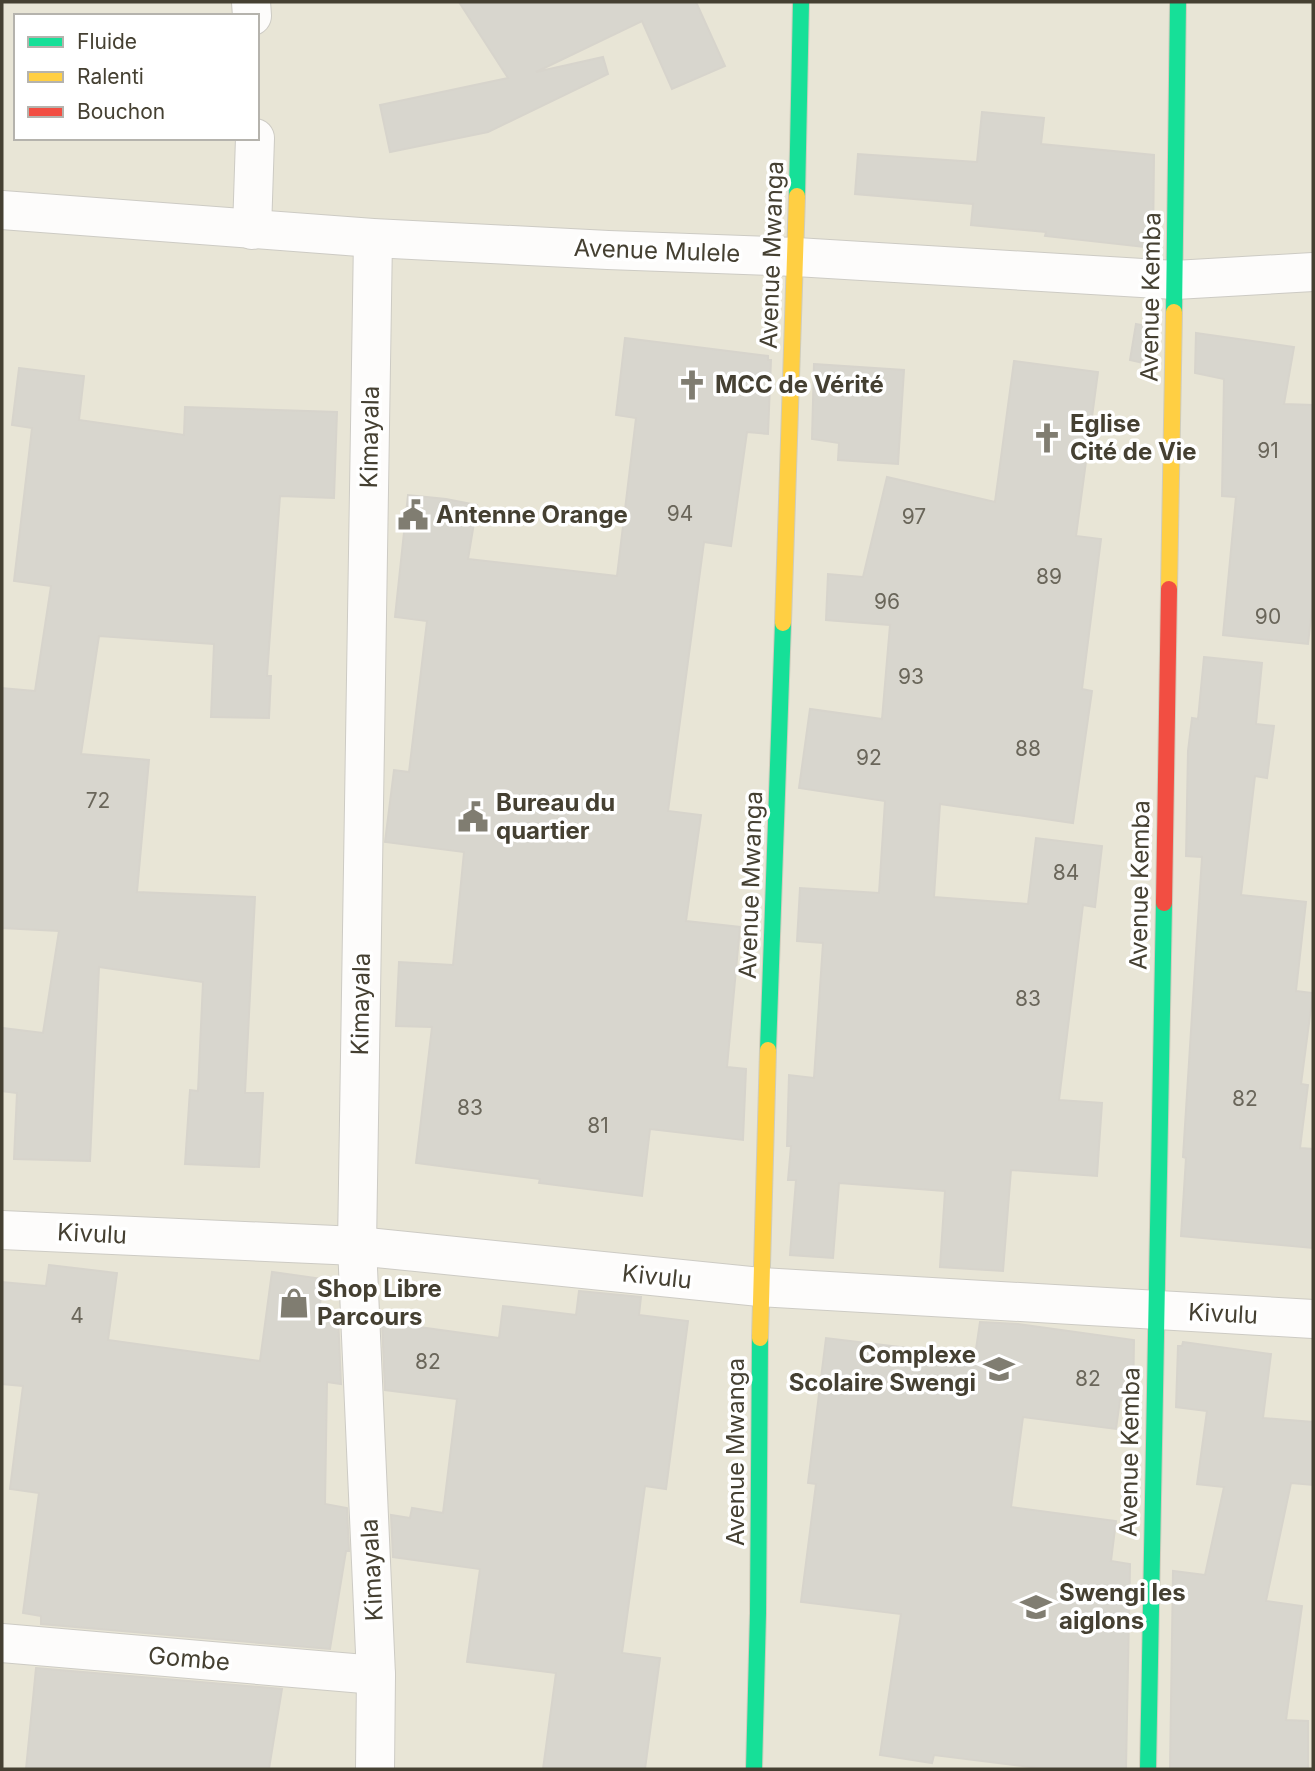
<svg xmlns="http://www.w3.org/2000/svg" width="1315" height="1771" font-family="Inter,sans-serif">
  <rect width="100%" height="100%" fill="#efede6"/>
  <path fill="#e8e5d6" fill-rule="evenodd" d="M2 2H1313V1769H2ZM16 16H257V138H16Z"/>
  <g fill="#d8d6ce" stroke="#d7d4cc" stroke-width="2">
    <path d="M459 2H696L725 66 672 89 642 21 536 72 603 57 608 74 488 132 390 152 380 105 508 78Z"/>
    <path d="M982 112 1044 118 1041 144 1154 155 1153 248 1045 236 1046 232 971 225 973 204 855 194 858 154 977 162Z"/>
    <path d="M1136 324 1152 327V365L1130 360Z"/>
    <path d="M1196 333 1294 347 1284 404 1313 405V600L1308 644 1223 635 1236 497 1222 496 1224 379 1195 373Z"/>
    <path d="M625 338 768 356V360H771L768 434 747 432 731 546 704 542 668 811 701 815 686 921 740 927 727 1067 746 1069 743 1140 650 1129 642 1196 539 1183 540 1179 416 1163 432 1027 396 1026 399 962 453 965 464 852 385 842 394 770 409 772 427 621 395 617 408 495 446 499 477 505 468 559 617 576 636 418 616 415Z"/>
    <path d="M1014 361 1098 372 1076 536 1101 539 1082 689 1092 691 1073 823 940 804 934 897 1028 904 1036 838 1102 846 1095 907 1083 905 1059 1100 1102 1103 1097 1176 1011 1170 1003 1271 940 1267 945 1191 839 1183 833 1258 790 1255 796 1180H788L791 1146H787L789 1075 814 1078 823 943 797 941 800 888 879 893 885 801 799 788 810 709 882 719 890 625 826 620 828 574 863 577 887 477 995 502Z"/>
    <path d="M814 364 904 370 898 464 838 460 839 443 812 439Z"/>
    <path d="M19 368 84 376 79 420 184 435 185 407 337 412 334 498 280 496 267 676H271L269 718 211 717 214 644 99 636 81 754 149 760 137 892 255 897 245 1093H263L259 1167 185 1164 190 1090 198 1091 203 982 99 967 90 1161 14 1159 17 1093 2 1091V1028L43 1033 59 931 2 928V688L35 691 51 586 14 581 32 428 12 425Z"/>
    <path d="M1204 657 1262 663 1256 724 1274 726 1267 778 1255 776 1241 895 1306 902 1296 991 1313 993 1301 1084 1308 1085 1300 1148 1313 1149V1248L1181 1236 1186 1158 1183 1157 1202 857 1186 856 1188 751 1192 718 1198 719Z"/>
    <path d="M49 1265 117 1273 108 1340 260 1361 272 1272 323 1279 319 1313 338 1316 341 1384 327 1382 325 1504 347 1508 349 1551H346L330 1649 41 1624V1616L23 1613 39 1493 10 1489 23 1386 2 1384V1282L46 1286Z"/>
    <path d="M579 1291 641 1297 639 1315 688 1321 666 1489 645 1486 622 1653 660 1658 645 1769H543L556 1673 467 1662 480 1569 393 1557 391 1515 410 1518 412 1508 443 1513 457 1399 385 1390 382 1322 499 1338 503 1306 576 1315Z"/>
    <path d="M980 1322 1018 1324 1134 1340 1133 1402 1120 1400 1116 1429 1023 1417 1011 1507 1116 1521 1111 1561 1130 1564 1126 1769H1047L934 1755 932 1763 880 1755 901 1614 801 1602 816 1484 808 1483 826 1338 975 1356Z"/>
    <path d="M1183 1342 1271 1354 1263 1418 1313 1422V1485L1291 1483 1266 1601 1302 1606 1286 1720 1308 1721V1769H1170L1173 1571 1205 1575 1224 1487 1197 1484 1207 1411 1176 1407 1178 1346H1182Z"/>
    <path d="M36 1668 282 1689 269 1769H26Z"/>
  </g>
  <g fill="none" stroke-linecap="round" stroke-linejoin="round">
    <g stroke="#cdcbc4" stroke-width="40">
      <g id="street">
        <path d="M251 2 252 16"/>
        <path d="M2 210 373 238 608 250 796 257 1175 280 1313 272"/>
        <path d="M252 230 255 138"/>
        <path d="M373 238 357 1246 376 1675 375 1769"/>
        <path d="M2 1230 357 1246 760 1287 1313 1319"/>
        <path d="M2 1643 376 1675"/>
      </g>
    </g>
    <g stroke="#cfccbc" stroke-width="18">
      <g id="fast">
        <path d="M797 196 801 2"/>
        <path d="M1174 312 1178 2"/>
        <path d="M768 1050 783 623"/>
        <path d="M754 1769 758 1613 760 1338"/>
        <path d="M1148 1769 1164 903"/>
      </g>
    </g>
    <g stroke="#cfccbc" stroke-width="18">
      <g id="slow">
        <path d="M1169 589 1174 312"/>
        <path d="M783 623 797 196"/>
        <path d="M760 1338 768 1050"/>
      </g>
    </g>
    <g stroke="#cfccbc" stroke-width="18">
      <path id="jam" d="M1164 903 1169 589"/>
    </g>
    <use href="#street" stroke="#fdfcfb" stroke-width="38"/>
    <use href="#fast" stroke="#16e098" stroke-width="16"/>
    <use href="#slow" stroke="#ffcf43" stroke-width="16"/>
    <use href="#jam" stroke="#f24e42" stroke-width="16"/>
  </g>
  <defs>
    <g id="church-bare" transform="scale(2.415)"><path d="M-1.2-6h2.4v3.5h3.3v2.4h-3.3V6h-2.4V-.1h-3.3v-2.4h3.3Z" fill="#807d71" stroke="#fff" stroke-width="2.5" paint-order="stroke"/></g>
    <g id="civic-bare" transform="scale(2.415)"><path d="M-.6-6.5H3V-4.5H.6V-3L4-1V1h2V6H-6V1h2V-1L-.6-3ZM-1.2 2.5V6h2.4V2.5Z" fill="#807d71" stroke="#fff" stroke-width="2.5" paint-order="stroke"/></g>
    <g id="shop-bare" transform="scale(2.415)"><path d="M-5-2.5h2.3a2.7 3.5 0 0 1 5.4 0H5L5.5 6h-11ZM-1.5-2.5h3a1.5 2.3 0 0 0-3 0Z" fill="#807d71" stroke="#fff" stroke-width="2.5" paint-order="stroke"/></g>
    <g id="school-bare" transform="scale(2.415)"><path d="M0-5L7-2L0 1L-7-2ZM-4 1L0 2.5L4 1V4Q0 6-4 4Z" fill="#807d71" stroke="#fff" stroke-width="2.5" paint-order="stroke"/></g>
  </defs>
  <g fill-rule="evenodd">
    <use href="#church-bare" x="692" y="385"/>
    <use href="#church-bare" x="1047" y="438"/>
    <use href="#civic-bare" x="413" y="515"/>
    <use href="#civic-bare" x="473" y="817"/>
    <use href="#shop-bare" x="294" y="1303"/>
    <use href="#school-bare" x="999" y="1369"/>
    <use href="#school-bare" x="1036" y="1607"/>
  </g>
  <g text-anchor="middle" stroke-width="7" stroke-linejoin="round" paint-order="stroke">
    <g font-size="21" fill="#6a665a">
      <text x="1268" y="458">91</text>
      <text x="680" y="521">94</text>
      <text x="914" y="524">97</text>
      <text x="1049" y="584">89</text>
      <text x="887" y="609">96</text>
      <text x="1268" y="624">90</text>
      <text x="911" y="684">93</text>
      <text x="1028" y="756">88</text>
      <text x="869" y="765">92</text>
      <text x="98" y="808">72</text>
      <text x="1066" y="880">84</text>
      <text x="1028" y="1006">83</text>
      <text x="1245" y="1106">82</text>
      <text x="470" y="1115">83</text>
      <text x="598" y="1133">81</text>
      <text x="77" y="1323">4</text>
      <text x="428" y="1369">82</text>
      <text x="1088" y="1386">82</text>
    </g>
    <g font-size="24" fill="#454032" stroke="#fff">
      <text transform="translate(657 251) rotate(2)" y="8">Avenue Mulele</text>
      <text transform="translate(772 255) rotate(-88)" y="8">Avenue Mwanga</text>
      <text transform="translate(1151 297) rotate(-89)" y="8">Avenue Kemba</text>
      <text transform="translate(370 437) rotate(-89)" y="8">Kimayala</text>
      <text transform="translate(751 885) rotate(-88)" y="8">Avenue Mwanga</text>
      <text transform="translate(1140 885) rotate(-89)" y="8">Avenue Kemba</text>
      <text transform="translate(361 1004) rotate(-89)" y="8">Kimayala</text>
      <text transform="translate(92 1234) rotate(3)" y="8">Kivulu</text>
      <text transform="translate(657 1277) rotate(6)" y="8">Kivulu</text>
      <text transform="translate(1223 1314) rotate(3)" y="8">Kivulu</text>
      <text transform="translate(736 1452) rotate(-90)" y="8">Avenue Mwanga</text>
      <text transform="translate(1130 1452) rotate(-89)" y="8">Avenue Kemba</text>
      <text transform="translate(372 1570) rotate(-93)" y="8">Kimayala</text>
      <text transform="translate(189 1659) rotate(5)" y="8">Gombe</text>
    </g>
    <g font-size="24" font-weight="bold" fill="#454032" stroke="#fff" text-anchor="start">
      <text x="715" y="393">MCC de Vérité</text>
      <text x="1070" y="432">Eglise<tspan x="1070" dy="28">Cité de Vie</tspan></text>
      <text x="436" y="523">Antenne Orange</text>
      <text x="496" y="811">Bureau du<tspan x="496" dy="28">quartier</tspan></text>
      <text x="317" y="1297">Shop Libre<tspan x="317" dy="28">Parcours</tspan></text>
      <text x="976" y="1363" text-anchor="end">Complexe<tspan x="976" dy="28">Scolaire Swengi</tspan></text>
      <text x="1059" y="1601">Swengi les<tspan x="1059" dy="28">aiglons</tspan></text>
    </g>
  </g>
  <rect width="1315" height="1771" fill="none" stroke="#454032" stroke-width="7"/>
  <rect x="14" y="14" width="245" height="126" fill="#ffffff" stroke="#b5b3ad" stroke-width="2"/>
  <rect x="28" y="37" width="35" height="10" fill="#16e098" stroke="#b5b3ad" stroke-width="2"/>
  <text x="77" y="49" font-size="21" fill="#454032">Fluide</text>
  <rect x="28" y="72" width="35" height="10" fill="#ffcf43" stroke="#b5b3ad" stroke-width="2"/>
  <text x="77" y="84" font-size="21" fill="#454032">Ralenti</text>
  <rect x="28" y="107" width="35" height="10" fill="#f24e42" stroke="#b5b3ad" stroke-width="2"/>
  <text x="77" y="119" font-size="21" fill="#454032">Bouchon</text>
</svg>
